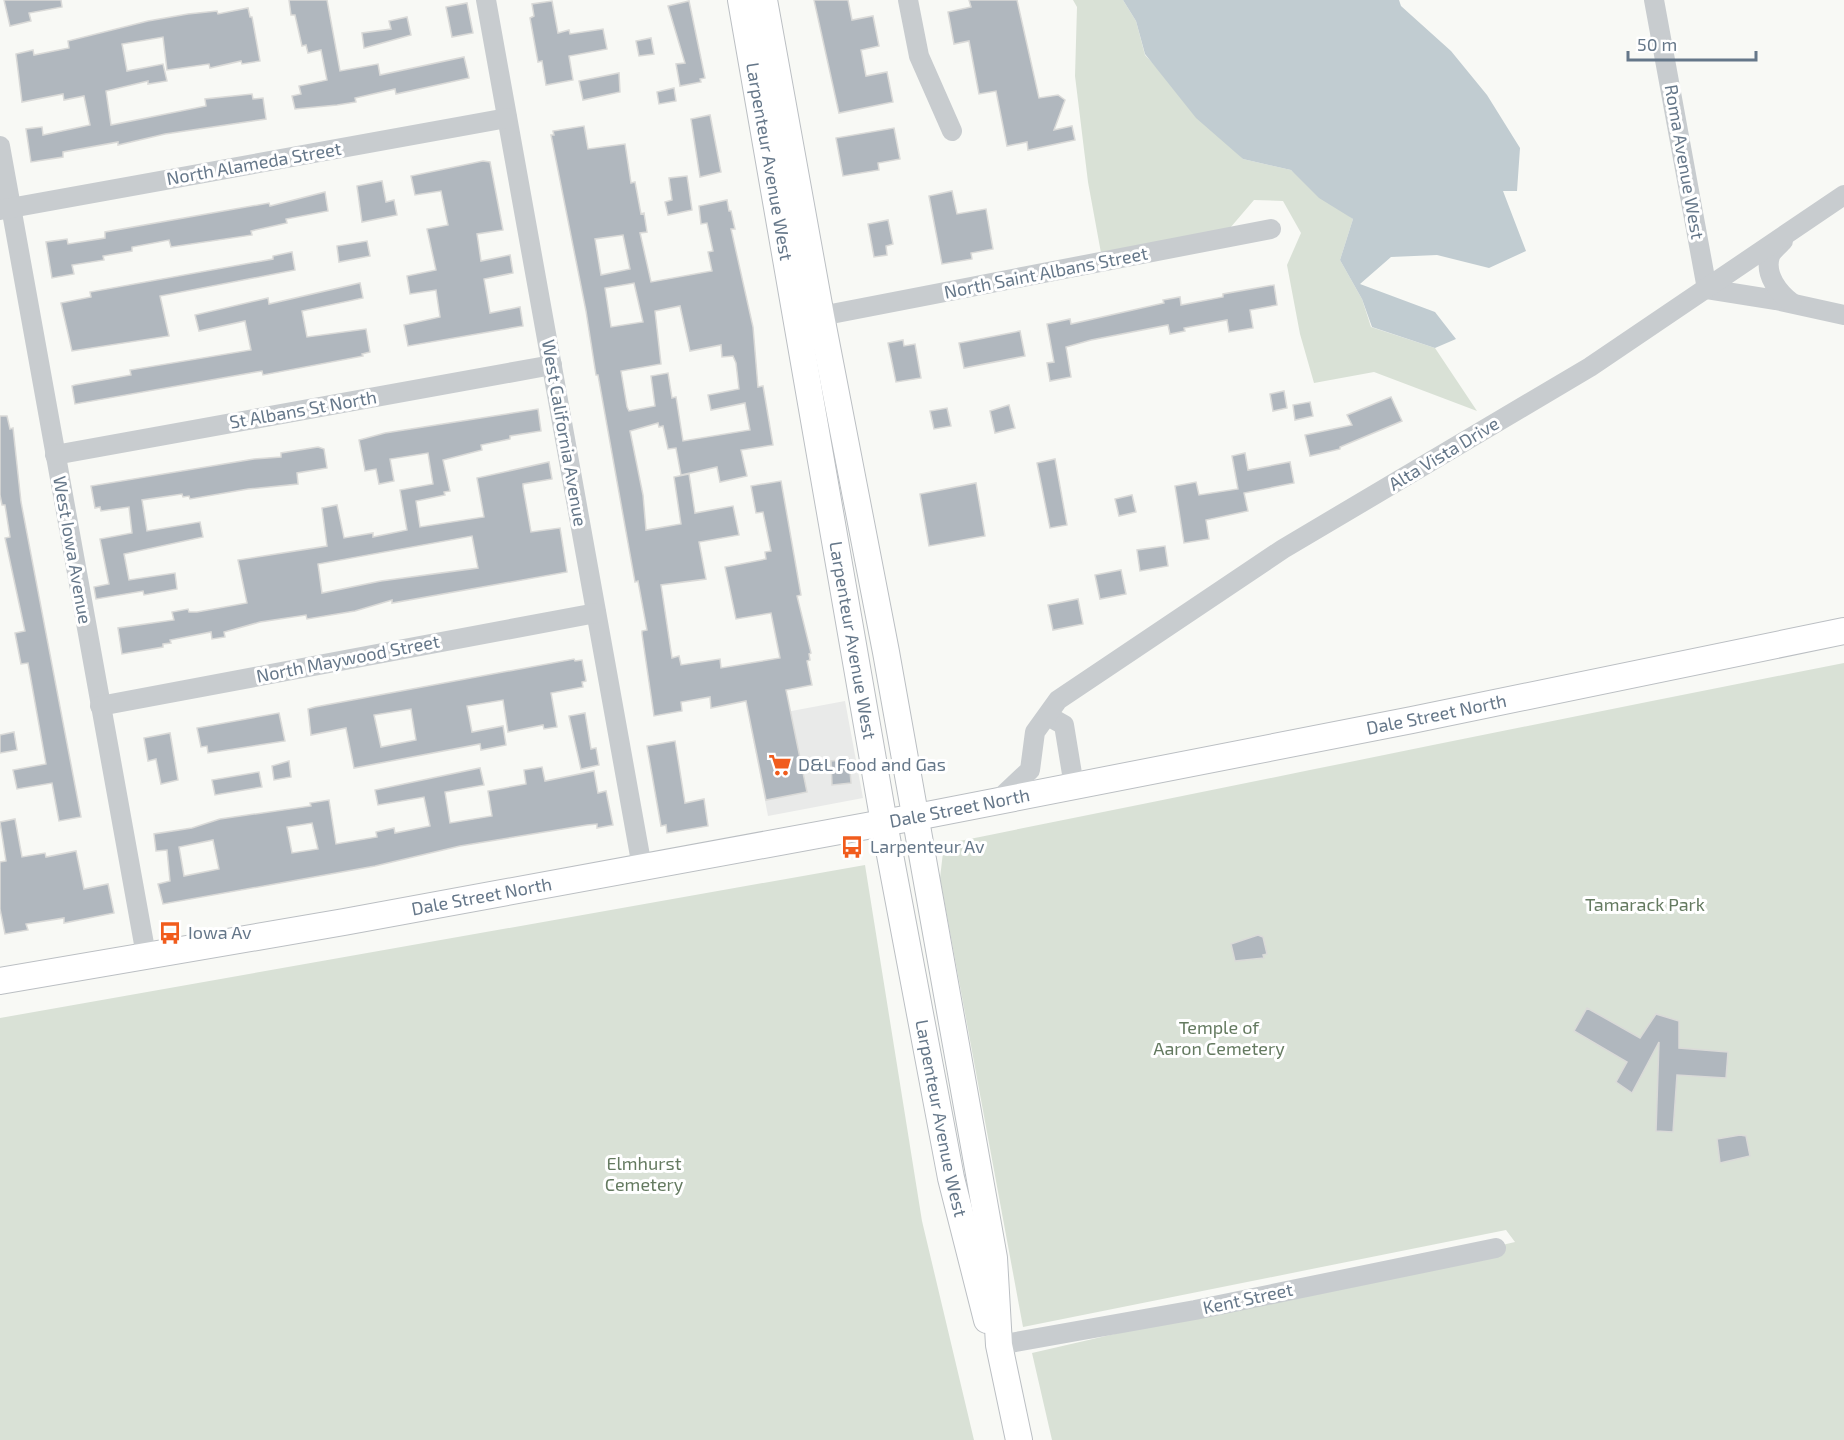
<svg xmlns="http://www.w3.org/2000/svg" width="1844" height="1440" font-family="'Exo 2',sans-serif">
  <rect width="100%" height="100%" fill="#f8f9f5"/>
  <path fill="#e9eae9" d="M845 701 863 798 768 816 749 719Z"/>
  <g fill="#d9e1d6">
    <path d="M1073 0H1123L1136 21 1145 55 1243 159 1291 170 1353 219 1340 260 1362 299 1371 327 1435 348 1477 411 1374 372 1314 383 1300 334 1287 265 1301 233 1283 201 1254 200 1230 228 1101 253 1088 182 1075 76 1077 7Z"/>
    <path d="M1844 663V1440H1052L1032 1353 1515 1242 1506 1230 1023 1327 940 878 944 844C1244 784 1543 722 1844 663Z"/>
    <path d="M865 865 922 1221 974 1440H0V1018Z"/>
  </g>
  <path fill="#c1ccd1" d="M1123 0H1399L1401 6 1451 51 1487 95 1520 148 1517 191H1503L1526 251 1489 268 1437 255 1391 257 1360 284 1435 312 1456 339 1435 348 1372 327 1362 299 1340 260 1353 219 1319 198 1291 170 1243 159 1196 118 1145 54 1136 21Z"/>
  <g fill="#b0b7be" stroke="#dadad8" stroke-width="1.5" fill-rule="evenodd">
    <path d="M4 0H61L62 7 29 13 31 21 10 26Z"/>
    <path d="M289 0H327L340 71 378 64 380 75 464 57 469 78 396 94 395 89 355 98 356 102 337 105 295 109 292 96 301 94 299 86 327 80 321 50 308 53 306 45 302 46 295 15H291Z"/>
    <path d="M814 0H848L852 20 873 16 879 46 861 50 866 76 887 72 893 102 839 113Z"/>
    <path d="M969 0H1017L1039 98 1058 95 1065 100 1054 130 1072 126 1075 140 1028 150 1027 142 1007 146 996 91 979 94 969 41 954 44 948 12 971 7Z"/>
    <path d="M552 1 558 33 569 30 570 34 603 29 607 49 569 56 573 80 546 85 542 61 538 62 530 18 534 16 532 4Z"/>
    <path d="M689 1 705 78 700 79 701 82 680 86 676 64 685 63 668 6Z"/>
    <path d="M467 3 473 33 452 37 446 7Z"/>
    <path d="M248 8 250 17H252L260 61 242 64 241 61 210 68 209 64 167 70 163 37 122 44 127 71 163 64 167 81 148 84V81L106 91 111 125 206 106 205 99 252 94 253 99 263 98 266 119 165 134 118 145V142L63 152V157L31 162 26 129 42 127 43 135 90 125 84 96 64 100 63 94 22 102 16 54 33 50 34 55 69 48 68 41 148 21 188 14 217 11 218 14Z"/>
    <path d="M407 17 411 35 364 48 362 33 391 29 389 21Z"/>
    <path d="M651 38 654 54 639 56 636 41Z"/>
    <path d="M619 73 620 92 583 100 579 81Z"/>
    <path d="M674 88 676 101 659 104 657 92Z"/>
    <path d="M710 115 721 172 700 177 691 119Z"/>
    <path d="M584 126 588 149 625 144 631 183 635 182 641 214 644 213 647 232 640 233 651 282 712 271 708 252 713 251 707 223 701 224 699 206 727 200 729 211H731L735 229H731L753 327 758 387 763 386 773 445 741 450 747 476 720 482 717 467 681 475 676 448 668 449 663 426 659 427 658 423 630 431 643 495 646 530 681 524 674 477 689 474 695 513 733 506 739 535 699 542 706 579 661 585 672 658 679 656 681 665 720 659 721 668 780 658 771 613 736 619 725 567 766 559 765 552 771 551 763 512 756 513 751 486 781 481 801 595 797 596 811 653 809 654 810 660 807 661 812 685 786 690 807 792 766 800 746 701 711 708 710 697 681 702 682 711 654 716 642 634V631L647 630 638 581 635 582 598 375H596L586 311 551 135H554L553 131ZM623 235 630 269 601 275 595 239ZM634 283 643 322 611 327 605 288ZM680 306 690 351 721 345 722 357 733 356 736 363 739 389 708 395 711 410 745 403 750 430 683 441 676 397 672 398 668 373 651 376 655 406 629 411 627 407 621 371 661 364 655 311Z"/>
    <path d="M894 128 900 159 878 163 879 170 843 176 836 138Z"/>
    <path d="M483 161 490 162 503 230 477 234 481 261 510 255 513 273 484 279 490 313 520 307 523 326 408 346 404 325 440 317 436 290 410 294 407 276 436 270 427 229 448 225 441 191 415 195 411 176Z"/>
    <path d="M687 176 692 210 668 215 665 202 672 200 669 178Z"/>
    <path d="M382 181 386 202 394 200 397 215 362 222 357 186Z"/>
    <path d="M952 191 957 214 986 209 993 249 971 253 972 259 942 264 929 196Z"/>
    <path d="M325 192 328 211 286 219 287 223 251 231 252 235 171 247 169 240 132 247V251L103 256 104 260 72 265 74 274 52 278 46 242 67 239 68 244 105 238V232L269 203 270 206Z"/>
    <path d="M888 220 893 244 886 246 887 255 874 257 868 224Z"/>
    <path d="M367 241 370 256 339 262 337 246Z"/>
    <path d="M292 252 295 270 160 296 169 336 72 351 61 303 91 297 90 292 273 259V256Z"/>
    <path d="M360 283 363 298 302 311 307 337 366 329 370 352 362 354 363 356 263 375 262 371 256 372 75 404 72 386 75 385 131 375 130 370 251 350 245 321 199 331 195 315 268 298 269 304Z"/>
    <path d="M1274 285 1277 305 1250 310 1253 328 1229 332 1227 320 1184 328 1185 331 1170 334 1168 325 1091 340 1066 347 1071 377 1050 381 1047 363 1054 362 1047 324 1070 319 1071 324 1164 303 1163 300 1180 297 1181 305 1223 297V294Z"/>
    <path d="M1020 331 1025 356 964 368 959 343Z"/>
    <path d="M903 340 904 346 915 344 921 378 896 382 888 343Z"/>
    <path d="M1284 391 1287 408 1273 411 1270 394Z"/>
    <path d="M1391 397 1402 421 1340 447V449L1310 456 1305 435 1352 425 1347 415Z"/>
    <path d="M1310 402 1313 416 1295 420 1293 405Z"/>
    <path d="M1009 405 1015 428 995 433 990 411Z"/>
    <path d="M947 408 951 426 934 429 930 411Z"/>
    <path d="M538 409 541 431 510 436V439L481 445 482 450 443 460 450 491 444 492 445 495 416 501 420 527 484 517 477 478 549 462 552 479 523 484V487L531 532 560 528 567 572 392 603V600L355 611 307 619 306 615 260 622 224 632 225 637 212 639 211 632 170 640 171 643 163 644V647L122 654 118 628 174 620 172 612 188 609 189 612H197L247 603 238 560 327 546 322 508 337 505 344 538 373 533V537L407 530 400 490 433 484 428 453 390 459 394 481 379 484 376 469 365 471 359 440 385 433ZM472 536 478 568 381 581 322 593 318 564Z"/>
    <path d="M0 416H7L10 429 13 428 21 502 81 817 59 821 52 783 17 789 13 770 46 764 28 663 21 664 15 633 25 631 5 538 10 537 5 505H2L0 495Z"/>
    <path d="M318 447 324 449 327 468 297 473 298 484 248 489 190 499 189 496 183 497 182 494 142 500 147 531 200 522 203 537 124 554 129 580 175 573 177 589 144 595 143 591 96 599 94 587 109 584 100 539 132 533 129 507 101 511 100 507 95 508 91 486 254 459 281 457V453Z"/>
    <path d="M1245 453 1248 470 1290 462 1294 483 1244 493 1248 511 1206 520 1209 539 1184 543 1175 486 1196 482 1199 495 1238 489 1232 456Z"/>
    <path d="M1055 459 1067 525 1050 528 1037 463Z"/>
    <path d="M976 483 985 536 929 546 920 494Z"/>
    <path d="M1132 495 1136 512 1119 516 1115 499Z"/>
    <path d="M1165 546 1168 566 1140 571 1137 550Z"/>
    <path d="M1121 570 1126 594 1100 599 1095 575Z"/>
    <path d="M1078 599 1083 624 1053 630 1048 605Z"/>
    <path d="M574 659 575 661 582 660 586 681 582 682 583 687 551 693 557 727 544 729 543 725 508 732 503 700 467 706 472 732 503 726 506 745 481 750 480 744 354 768 346 728 311 735 308 709 315 707ZM411 709 416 740 381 747 374 715Z"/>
    <path d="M279 713 285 741 208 753 207 746 201 747 197 728Z"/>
    <path d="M585 713 591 749 596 748 599 765 581 769 569 716Z"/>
    <path d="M14 732 17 750 0 753V735Z"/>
    <path d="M170 733 178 780 161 784 156 759 148 761 144 738Z"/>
    <path d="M675 741 685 803 704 799 708 826 667 833 666 825 661 826 647 746Z"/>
    <path d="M849 759 851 783 832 785 831 761Z"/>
    <path d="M289 761 291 777 274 780 272 766Z"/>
    <path d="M542 767 545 781 594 771 598 793 606 791 613 825 597 828V824L587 825 460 846 375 866 163 904 158 884 170 881 167 850 156 851 154 834 192 828 220 819 311 806 310 803 329 800 336 844 377 837 376 832 394 828 395 833 430 826 424 797 378 805 375 790 480 768 484 785 445 792 450 823 492 816 488 791 526 784 524 770ZM312 823 318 849 292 853 287 827ZM213 840 219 869 184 876 179 847Z"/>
    <path d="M259 772 262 787 215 795 212 780Z"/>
    <path d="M15 819 22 857 45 853 46 857 76 851 84 889 108 884 114 913 64 923V918L26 924 28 930 5 934 0 909V862L6 861 0 822Z"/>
    <path d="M1258 935 1263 937 1267 954 1263 955 1264 958 1235 961 1231 944Z"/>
    <path d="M1587 1008 1640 1038 1656 1014 1679 1021V1048L1728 1052 1726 1078 1677 1075 1673 1132 1656 1131 1659 1042 1632 1093 1616 1082 1627 1062 1574 1031Z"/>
    <path d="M1740 1135 1746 1136 1750 1156 1720 1163 1717 1139Z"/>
  </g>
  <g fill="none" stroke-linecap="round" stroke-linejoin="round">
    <g stroke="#bbbfc3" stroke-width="28">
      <g id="major">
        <path id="s1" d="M741 0 884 823 951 1178 987 1320"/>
        <path d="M764 0 821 316 886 652 994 1258 999 1345 1019 1440"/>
        <path id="s2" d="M0 981 344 922 932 814 1412 720 1844 631"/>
      </g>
    </g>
    <g stroke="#c8cccf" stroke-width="20">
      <path d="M486 0 642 867"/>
      <path d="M908 0 919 56 952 131"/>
      <path d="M1654 0 1707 289 1776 300 1844 315"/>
      <path d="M0 146 146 955"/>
      <path d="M0 210 507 118"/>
      <path d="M1783 241C1779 245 1772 251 1770 256 1764 275 1779 293 1792 303"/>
      <path d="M821 316 1271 229"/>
      <path d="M55 455 552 365"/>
      <path d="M100 706 596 613"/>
      <path d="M1048 716 1064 725 1074 786"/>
      <path d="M996 802 1030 770 1035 732 1058 700 1283 549 1590 367 1844 195"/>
      <path d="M999 1345 1195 1310 1496 1248"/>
    </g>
    <use href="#major" stroke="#fff" stroke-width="26"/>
  </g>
  <defs>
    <g id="supermarket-bare" transform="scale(1.8)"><path d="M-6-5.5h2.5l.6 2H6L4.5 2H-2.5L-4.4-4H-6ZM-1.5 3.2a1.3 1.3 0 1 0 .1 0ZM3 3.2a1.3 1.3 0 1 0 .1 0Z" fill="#f15c1d" stroke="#fff" stroke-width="2.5" paint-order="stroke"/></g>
    <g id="bus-bare" transform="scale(1.8)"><path d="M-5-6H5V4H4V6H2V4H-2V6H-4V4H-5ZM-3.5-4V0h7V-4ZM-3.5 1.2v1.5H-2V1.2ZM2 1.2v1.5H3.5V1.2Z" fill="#f15c1d" stroke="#fff" stroke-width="2.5" paint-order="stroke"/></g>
  </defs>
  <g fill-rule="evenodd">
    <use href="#supermarket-bare" x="780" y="765"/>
    <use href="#bus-bare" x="852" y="847"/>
    <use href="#bus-bare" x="170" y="933"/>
  </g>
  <g text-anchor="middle" stroke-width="6" stroke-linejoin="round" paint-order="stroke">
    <g font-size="18" fill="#657789" stroke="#fff">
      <text dy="6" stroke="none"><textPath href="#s1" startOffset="164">Larpenteur Avenue West</textPath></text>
      <text transform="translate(1684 162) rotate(80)" y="6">Roma Avenue West</text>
      <text transform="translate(254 164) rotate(-10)" y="6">North Alameda Street</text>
      <text transform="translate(1046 273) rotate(-11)" y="6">North Saint Albans Street</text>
      <text transform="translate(303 410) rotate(-10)" y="6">St Albans St North</text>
      <text transform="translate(564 433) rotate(80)" y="6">West California Avenue</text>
      <text transform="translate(1444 454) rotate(-31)" y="6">Alta Vista Drive</text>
      <text transform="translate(72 550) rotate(80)" y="6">West Iowa Avenue</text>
      <text dy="6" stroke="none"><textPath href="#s1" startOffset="650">Larpenteur Avenue West</textPath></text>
      <text transform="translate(348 659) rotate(-11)" y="6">North Maywood Street</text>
      <text dy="6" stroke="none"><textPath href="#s2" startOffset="1461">Dale Street North</textPath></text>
      <text dy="6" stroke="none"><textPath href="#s2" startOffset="975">Dale Street North</textPath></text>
      <text dy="6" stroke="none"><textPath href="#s2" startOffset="489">Dale Street North</textPath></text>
      <text dy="6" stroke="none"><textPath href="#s1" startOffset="1136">Larpenteur Avenue West</textPath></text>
      <text transform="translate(1248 1299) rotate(-12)" y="6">Kent Street</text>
    </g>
    <g font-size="18" fill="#657789" stroke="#fff" text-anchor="start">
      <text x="798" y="771">D&amp;L Food and Gas</text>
      <text x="870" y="853">Larpenteur Av</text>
      <text x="188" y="939">Iowa Av</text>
    </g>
    <g font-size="18" fill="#647a60" stroke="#fff">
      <text x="1645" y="911">Tamarack Park</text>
      <text x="1219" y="1034">Temple of<tspan x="1219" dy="21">Aaron Cemetery</tspan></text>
      <text x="644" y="1170">Elmhurst<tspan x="644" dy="21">Cemetery</tspan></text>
    </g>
  </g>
  <path d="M1628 51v9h128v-9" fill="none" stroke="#657789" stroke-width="3"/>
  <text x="1637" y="51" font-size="18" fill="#657789" stroke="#ffffff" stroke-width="4.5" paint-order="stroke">50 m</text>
</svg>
